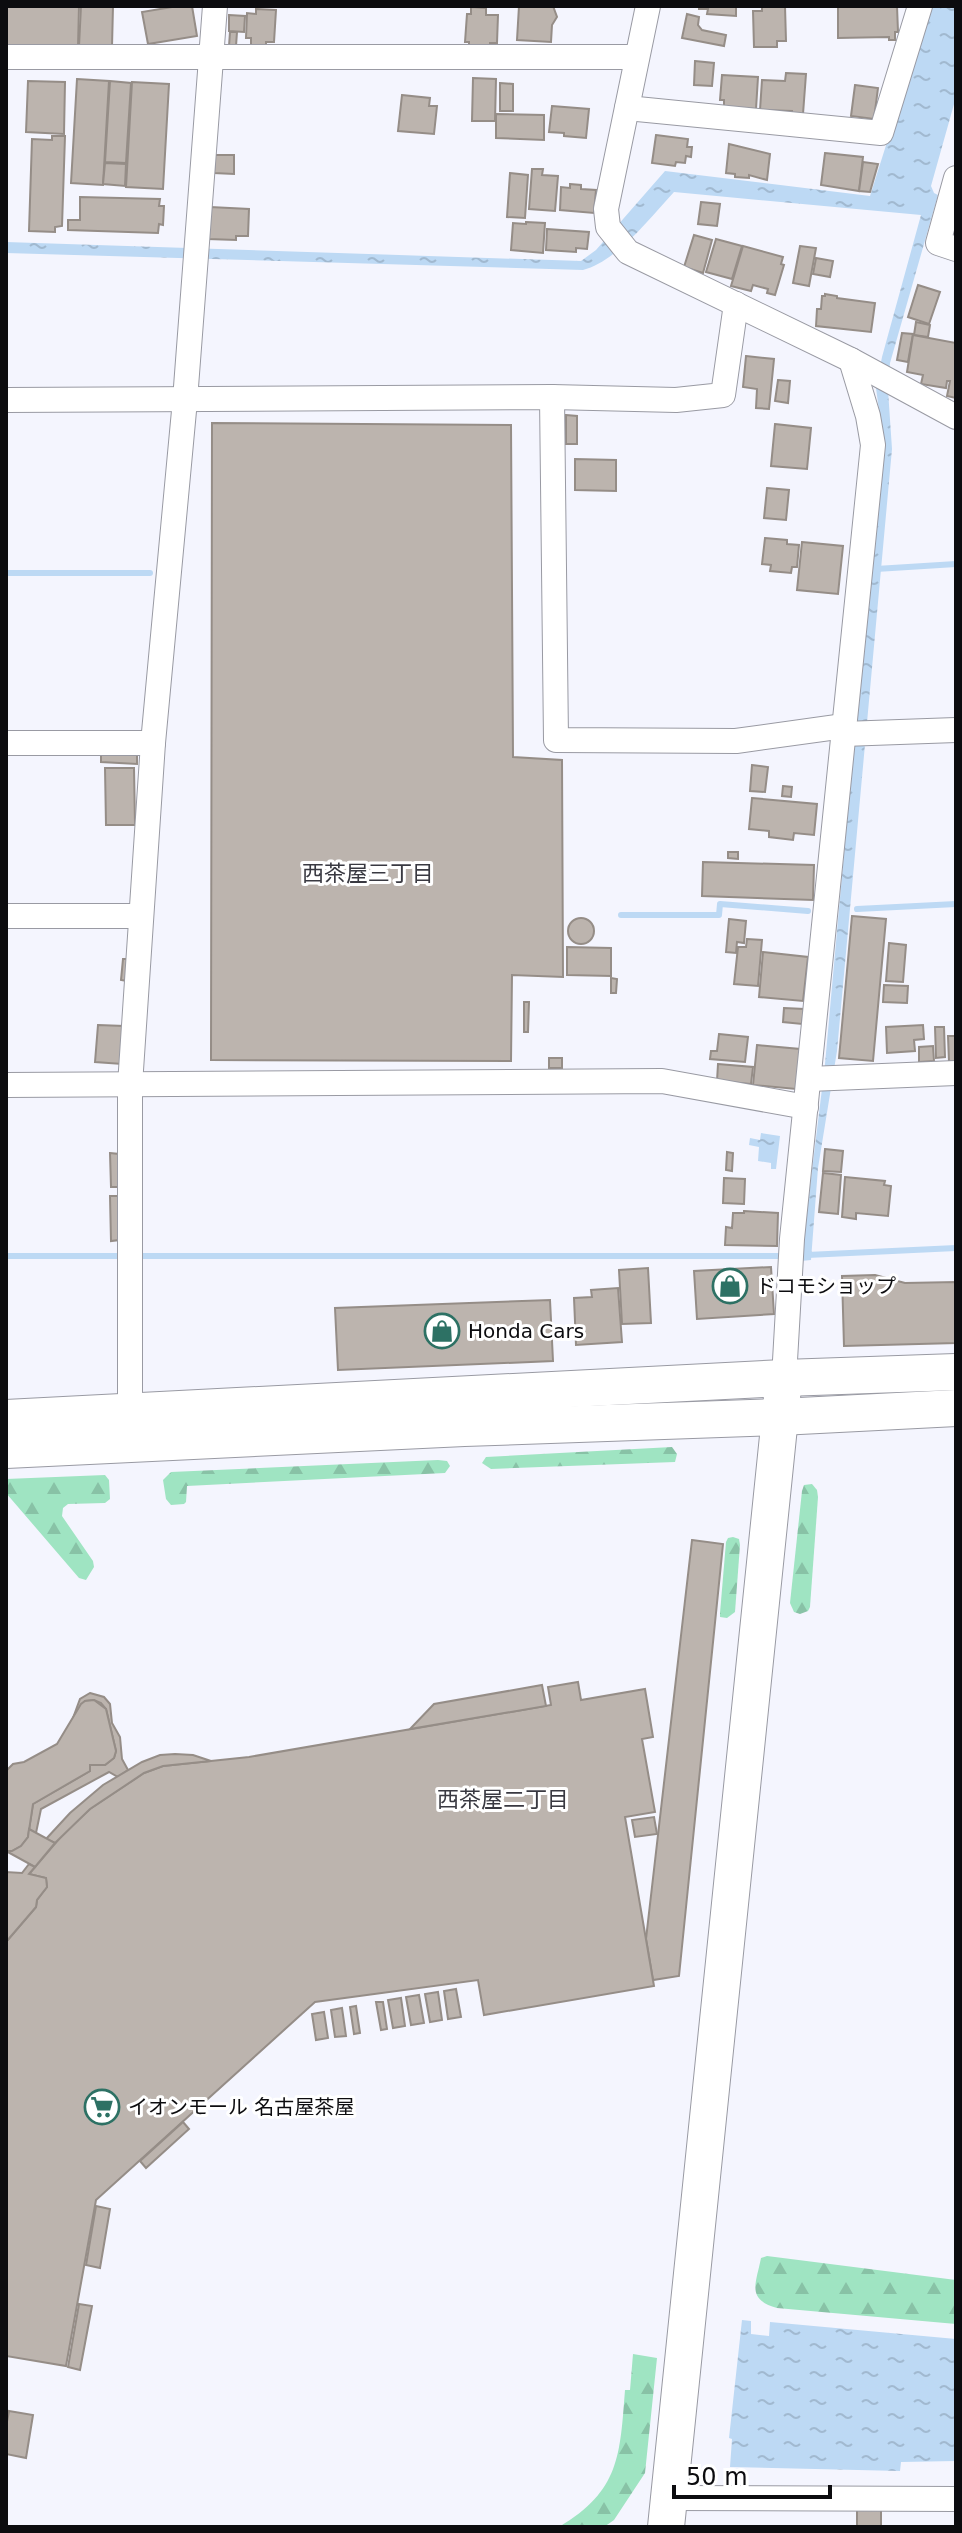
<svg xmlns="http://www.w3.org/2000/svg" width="962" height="2533" font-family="'DejaVu Sans','Noto Sans JP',sans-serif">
  <defs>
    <pattern id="forest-firs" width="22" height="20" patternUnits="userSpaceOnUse" patternTransform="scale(2)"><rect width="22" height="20" fill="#9fe4c2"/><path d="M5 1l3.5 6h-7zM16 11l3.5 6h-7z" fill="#88c2a6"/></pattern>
    <pattern id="water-ripples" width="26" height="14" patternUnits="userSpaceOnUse" patternTransform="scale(2)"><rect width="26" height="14" fill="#bdd9f4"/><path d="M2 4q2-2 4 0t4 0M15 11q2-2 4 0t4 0" fill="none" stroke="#a1b9d0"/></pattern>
  </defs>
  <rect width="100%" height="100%" fill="#f4f5fe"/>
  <g fill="url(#forest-firs)">
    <path d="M672 1447 677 1454 675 1462 491 1469 482 1463 486 1457Z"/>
    <path d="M438 1460 447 1461 450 1466 445 1473 187 1486 186 1502 184 1504 171 1505 166 1499 163 1480 171 1472Z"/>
    <path d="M105 1475 109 1480 110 1499 105 1503 68 1504 63 1508 62 1516 93 1561 94 1567 86 1580 79 1578 6 1493V1479Z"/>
    <path d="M812 1484 817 1490 818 1497 810 1607 808 1611 800 1614 794 1612 790 1603 802 1491 804 1485Z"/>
    <path d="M733 1537 739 1539 740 1545 735 1612 727 1618 720 1617V1613L726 1542 728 1538Z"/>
    <path d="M767 2256 956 2280V2324L777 2308C746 2299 756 2284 761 2258Z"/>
    <path d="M633 2354 657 2358 645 2473 614 2520 604 2527H559C620 2491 620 2455 625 2390H630Z"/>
  </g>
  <g fill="url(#water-ripples)">
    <path d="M930 6H956V97L931 186 934 193 938 195 890 363 888 390 892 449 837 1051 818 1168 811 1260 801 1261 825 1064 856 721 884 448 876 388 882 357 921 215 674 192C650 218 617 261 583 270L6 253V242L581 261 596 250 665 171 870 196Z"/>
    <path d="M761 1133 780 1136 776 1169H771V1163L758 1161 759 1147 749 1145 750 1138 760 1140Z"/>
    <path d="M742 2320 751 2321V2334L769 2336 770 2322 956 2339V2461L901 2462 900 2471 730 2467 732 2439 729 2438Z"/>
  </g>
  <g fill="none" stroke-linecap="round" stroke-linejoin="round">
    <g stroke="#bdd9f4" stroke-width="6">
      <path d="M876 569 956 564"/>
      <path d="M6 573H150"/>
      <path d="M857 909 956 904"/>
      <path d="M621 915H719L720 904 808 911"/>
      <path d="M807 1255 956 1248"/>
      <path d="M6 1256H120"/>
      <path d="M142 1256H781"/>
    </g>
  </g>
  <g fill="#bcb4ae" stroke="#958d87" stroke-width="2">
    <path d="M6 6H79L78 47 6 45Z"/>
    <path d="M81 6H113L112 47 79 46Z"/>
    <path d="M178 6H192L197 36 148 44 142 12Z"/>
    <path d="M519 6H553L557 17 552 25 551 42 517 40Z"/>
    <path d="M699 6H736V16L707 14 708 9H699Z"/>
    <path d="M762 6H785L786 41H777V47H754L753 11H762Z"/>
    <path d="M838 6H897L898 32H895V40H889V37L838 38Z"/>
    <path d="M471 7 486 8V15H498L497 43H490V48L469 47V42H465L467 14H471Z"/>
    <path d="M256 9 276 10 274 42H266V47L251 46V38H246L247 13 256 14Z"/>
    <path d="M687 14 699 17 698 25 702 30 726 35 724 46 682 38Z"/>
    <path d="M229 15 245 16 244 32 229 31Z"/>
    <path d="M230 32H237L236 46H229Z"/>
    <path d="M695 61 714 63 712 86 694 85Z"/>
    <path d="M786 73 806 74 803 114H792V111L760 110 762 80 785 81Z"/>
    <path d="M722 75 758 77 756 109 724 107V100H720Z"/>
    <path d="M473 78 496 79 495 121H472Z"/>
    <path d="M77 79 109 81 103 185 71 183Z"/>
    <path d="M28 81 65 82 64 134 26 132Z"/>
    <path d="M110 81 131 83 126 163 105 162Z"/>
    <path d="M132 82 169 84 163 189 126 187Z"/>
    <path d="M500 83 513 84V111H500Z"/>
    <path d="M855 85 878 88 874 119 851 116Z"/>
    <path d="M402 95 430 98 429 106H437L434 134 398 131Z"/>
    <path d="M552 106 589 109 586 138 564 136V133L549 132Z"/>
    <path d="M496 114 544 115V140L496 138Z"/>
    <path d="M656 135 688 139 687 147H692L691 157 686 156 685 163 676 162 675 166 652 163Z"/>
    <path d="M52 136H65L62 226 55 227V232L29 231 32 139 52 140Z"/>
    <path d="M729 144 770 154 767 180 749 175V178L735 177V174L726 173Z"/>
    <path d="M825 153 863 157 859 191 821 185Z"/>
    <path d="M215 155H234V174L214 173Z"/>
    <path d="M863 162 878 164 870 192 859 191Z"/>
    <path d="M105 163 126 164 125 186 103 184Z"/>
    <path d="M532 169H543L542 175 558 176 555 211 529 209Z"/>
    <path d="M510 173 528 175 525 218 507 217Z"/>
    <path d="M570 184 581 185V189L596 190 594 213 560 210 561 187 570 188Z"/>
    <path d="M80 197 160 199 159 206H164L163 225 159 224 158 233 68 230V220H80Z"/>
    <path d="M701 202 720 204 717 226 698 224Z"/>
    <path d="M210 207 249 209 248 236H236V240L208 239Z"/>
    <path d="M526 222 545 223 543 253 511 250 513 223 526 224Z"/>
    <path d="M547 229 589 232 587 249 576 248V252L546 250Z"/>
    <path d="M694 235 712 240 703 273 684 267Z"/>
    <path d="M716 239 742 246 732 279 706 272Z"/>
    <path d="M743 246 783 257 781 264 784 265 775 295 767 293 768 289 753 285 751 291 731 286Z"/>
    <path d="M800 246 816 248 809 286 793 283Z"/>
    <path d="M816 258 833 261 830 277 813 274Z"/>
    <path d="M918 285 940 292 929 324 908 317Z"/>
    <path d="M825 294 837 296V298L875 303 871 332 816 326 817 309H821L822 296H825Z"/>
    <path d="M916 322 930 325 928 337 914 335Z"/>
    <path d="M902 333 913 334 908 362 897 360Z"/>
    <path d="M913 335 956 343V398L947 396 950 381H947L946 388 921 384 923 375 907 372Z"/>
    <path d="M746 356 774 359 769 409 756 408 757 389 743 387Z"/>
    <path d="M778 380 790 381 788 403 775 401Z"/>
    <path d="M566 415 577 416V444H566Z"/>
    <path d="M212 423 511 425 513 757 562 760 563 977 512 975 511 1061 211 1060Z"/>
    <path d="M775 424 811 428 807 469 771 466Z"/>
    <path d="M575 459 616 460V491L575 490Z"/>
    <path d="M767 488 789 490 786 520 764 518Z"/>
    <path d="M765 538 787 540V544L799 545 797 567H792L791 573 770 571 771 565 762 564Z"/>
    <path d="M802 542 843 546 838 594 797 590Z"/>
    <path d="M101 754H137V764L101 762Z"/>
    <path d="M752 765 768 767 765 792 750 791Z"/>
    <path d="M105 768H134L135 825H106Z"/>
    <path d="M783 786 792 787 791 797 782 796Z"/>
    <path d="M752 798 817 804 814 835 794 833 793 840 769 837V831L749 829Z"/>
    <path d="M728 852H738V859L728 858Z"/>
    <path d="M703 862 814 865 813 900 702 896Z"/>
    <path d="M852 916 886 919 873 1061 839 1058Z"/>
    <circle cx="581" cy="931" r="13"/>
    <path d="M729 919 746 921 744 943 737 942 736 953 726 952Z"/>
    <path d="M747 939 762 940 758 986 734 984 738 947H746Z"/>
    <path d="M889 943 906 945 903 982 886 981Z"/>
    <path d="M567 947 611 948V976L567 975Z"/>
    <path d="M763 952 808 957 803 1001 759 997Z"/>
    <path d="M123 959H129L127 981 121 980Z"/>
    <path d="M611 978 617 979 616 993H611Z"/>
    <path d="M884 985 908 986 907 1003 883 1002Z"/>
    <path d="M524 1002H529L528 1032H524Z"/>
    <path d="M784 1008 804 1009 802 1024 783 1022Z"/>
    <path d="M98 1025 124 1026 122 1064 95 1062Z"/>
    <path d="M923 1025 924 1039 914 1040 915 1051 887 1053 886 1027Z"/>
    <path d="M935 1027H944L945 1057 936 1058Z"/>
    <path d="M719 1034 748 1037 745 1062 710 1059 711 1051H717Z"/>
    <path d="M948 1036H956V1061L949 1062Z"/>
    <path d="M757 1045 800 1049 796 1089 753 1085Z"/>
    <path d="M933 1046 934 1061 919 1062V1047Z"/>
    <rect x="549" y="1058" width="13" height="10"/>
    <path d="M718 1064 753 1067 751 1084 717 1081Z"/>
    <path d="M825 1149 843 1151 841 1172 823 1171Z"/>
    <path d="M727 1152 733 1153 732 1171 726 1170Z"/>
    <path d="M110 1153 119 1154V1187H111Z"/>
    <path d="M823 1173 841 1175 838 1214 819 1212Z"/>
    <path d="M845 1177 885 1181 884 1185 891 1186 888 1216 856 1213V1219L842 1217Z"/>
    <path d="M724 1178 745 1179 744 1204 723 1203Z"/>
    <path d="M110 1196H119V1240L111 1241Z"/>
    <path d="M744 1211 778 1213 777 1246 725 1245 726 1227 732 1228 733 1213H744Z"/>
    <path d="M771 1267 774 1314 697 1319 694 1271Z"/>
    <path d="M648 1268 651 1323 622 1324 619 1270Z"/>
    <path d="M875 1275 905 1283 956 1282V1343L844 1346 842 1276Z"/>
    <path d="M618 1288 622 1342 576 1345 574 1298 592 1297 591 1290Z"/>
    <path d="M550 1300 553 1361 338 1370 335 1308Z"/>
    <path d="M692 1540 723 1544 679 1976 653 1980 646 1939Z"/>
    <path d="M578 1682 581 1700 645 1689 653 1737 642 1739 655 1812 625 1817 654 1986 484 2015 478 1980 315 2002 96 2200 66 2366 6 2356V1942L36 1907 37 1900 47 1887 46 1878 29 1874 64 1833 90 1809 144 1773 163 1766 249 1757 551 1705 548 1687Z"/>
    <path d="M542 1685 546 1706 410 1729 434 1704Z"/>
    <path d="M90 1693 104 1697 110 1704 112 1723 120 1737 122 1759 128 1770 118 1777 109 1772 41 1809 36 1833 29 1829 33 1804 90 1771V1765H105L114 1758 116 1751 106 1709 101 1703 94 1700 85 1701 73 1718 80 1699Z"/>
    <path d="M94 1700 106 1709 116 1751 114 1758 105 1765H90V1771L33 1804 28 1837 21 1846 12 1851H6V1771L13 1764 24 1762 57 1744 81 1704 85 1701Z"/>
    <path d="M175 1754 193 1755 211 1761 163 1766 144 1773 90 1809 55 1843 46 1839 70 1813 103 1785 142 1762 160 1755Z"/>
    <path d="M654 1817 657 1834 635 1837 632 1820Z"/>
    <path d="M29 1829 55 1843 35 1867 6 1851H12L21 1846 28 1837Z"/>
    <path d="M29 1864 35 1867 29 1874 46 1878 47 1887 37 1900 36 1907 6 1942V1872L22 1873Z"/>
    <path d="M456 1989 461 2017 448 2019 444 1991Z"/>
    <path d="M438 1992 442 2020 430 2022 425 1994Z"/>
    <path d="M419 1995 424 2023 411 2025 406 1997Z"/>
    <path d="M401 1998 405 2026 393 2028 388 2000Z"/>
    <path d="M376 2002H383L387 2029 381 2030Z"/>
    <path d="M356 2006 360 2033 354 2034 350 2007Z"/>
    <path d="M342 2008 346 2036 335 2037 331 2010Z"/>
    <path d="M324 2012 328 2038 316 2040 312 2014Z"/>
    <path d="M183 2122 189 2129 146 2168 140 2161Z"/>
    <path d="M96 2206 110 2209 100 2268 86 2265Z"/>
    <path d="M79 2304 92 2306 80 2370 68 2367Z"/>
    <path d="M9 2411 33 2415 26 2458 6 2454V2427Z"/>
    <rect x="857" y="2510" width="24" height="17"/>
  </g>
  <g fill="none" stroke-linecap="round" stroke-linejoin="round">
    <g stroke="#999aa3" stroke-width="26">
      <g id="street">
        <path d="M648 6 606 209 608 227 628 252 851 360 956 417"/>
        <path d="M6 57H637"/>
        <path d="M627 108 881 133 920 6"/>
        <path d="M956 178 938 243 956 249"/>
        <path d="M552 397 556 740 736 741 844 726"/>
        <path d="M6 400 552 397 676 400 723 395 736 304"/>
        <path d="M843 734 956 730"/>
        <path d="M6 743H153"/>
        <path d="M6 916H141"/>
        <path d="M809 1079 956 1073"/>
        <path d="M6 1085 662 1081 806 1107"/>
        <path d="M784 1378 792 1239 873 445 868 416 851 360"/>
        <path d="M130 1413V1085L153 743 185 400 215 6"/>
        <path d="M669 2498 956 2499"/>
      </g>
    </g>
    <g stroke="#999aa3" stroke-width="38">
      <g id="secondary">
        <path d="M6 1418 784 1378 956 1372"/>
        <path d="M6 1450 464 1428 780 1417 956 1408"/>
        <path d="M666 2527 784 1378"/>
      </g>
    </g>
    <use href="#street" stroke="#fff" stroke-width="24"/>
    <use href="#secondary" stroke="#fff" stroke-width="36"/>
  </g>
  <defs>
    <g id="shop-ring" transform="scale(1.8)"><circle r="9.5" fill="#fff" stroke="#2d7164" stroke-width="1.5"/><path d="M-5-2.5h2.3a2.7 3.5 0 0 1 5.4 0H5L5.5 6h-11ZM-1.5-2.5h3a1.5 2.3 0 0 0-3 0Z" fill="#2d7164"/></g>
    <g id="supermarket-ring" transform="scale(1.8)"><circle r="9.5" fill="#fff" stroke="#2d7164" stroke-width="1.5"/><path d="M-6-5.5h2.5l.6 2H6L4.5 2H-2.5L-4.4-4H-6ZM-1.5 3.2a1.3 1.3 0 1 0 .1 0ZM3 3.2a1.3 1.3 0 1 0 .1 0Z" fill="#2d7164"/></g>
  </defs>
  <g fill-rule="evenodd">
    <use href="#shop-ring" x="730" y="1286"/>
    <use href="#shop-ring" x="442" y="1331"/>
    <use href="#supermarket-ring" x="102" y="2107"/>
  </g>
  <g text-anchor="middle" stroke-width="6" stroke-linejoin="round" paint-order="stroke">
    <g font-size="20" fill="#0c0c0f" stroke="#fff" text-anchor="start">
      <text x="756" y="1293">ドコモショップ</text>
      <text x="468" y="1338">Honda Cars</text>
      <text x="128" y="2114">イオンモール 名古屋茶屋</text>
    </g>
    <g font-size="22" fill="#393941" stroke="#fff">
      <text x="368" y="881">西茶屋三丁目</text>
      <text x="503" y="1807">西茶屋二丁目</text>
    </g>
  </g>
  <rect width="962" height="2533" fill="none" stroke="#0c0c0f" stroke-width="16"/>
  <path d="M674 2485v12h156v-12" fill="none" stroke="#0c0c0f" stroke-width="4"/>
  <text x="686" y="2485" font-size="24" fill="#0c0c0f" stroke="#ffffff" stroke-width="6" paint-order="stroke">50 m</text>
</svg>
